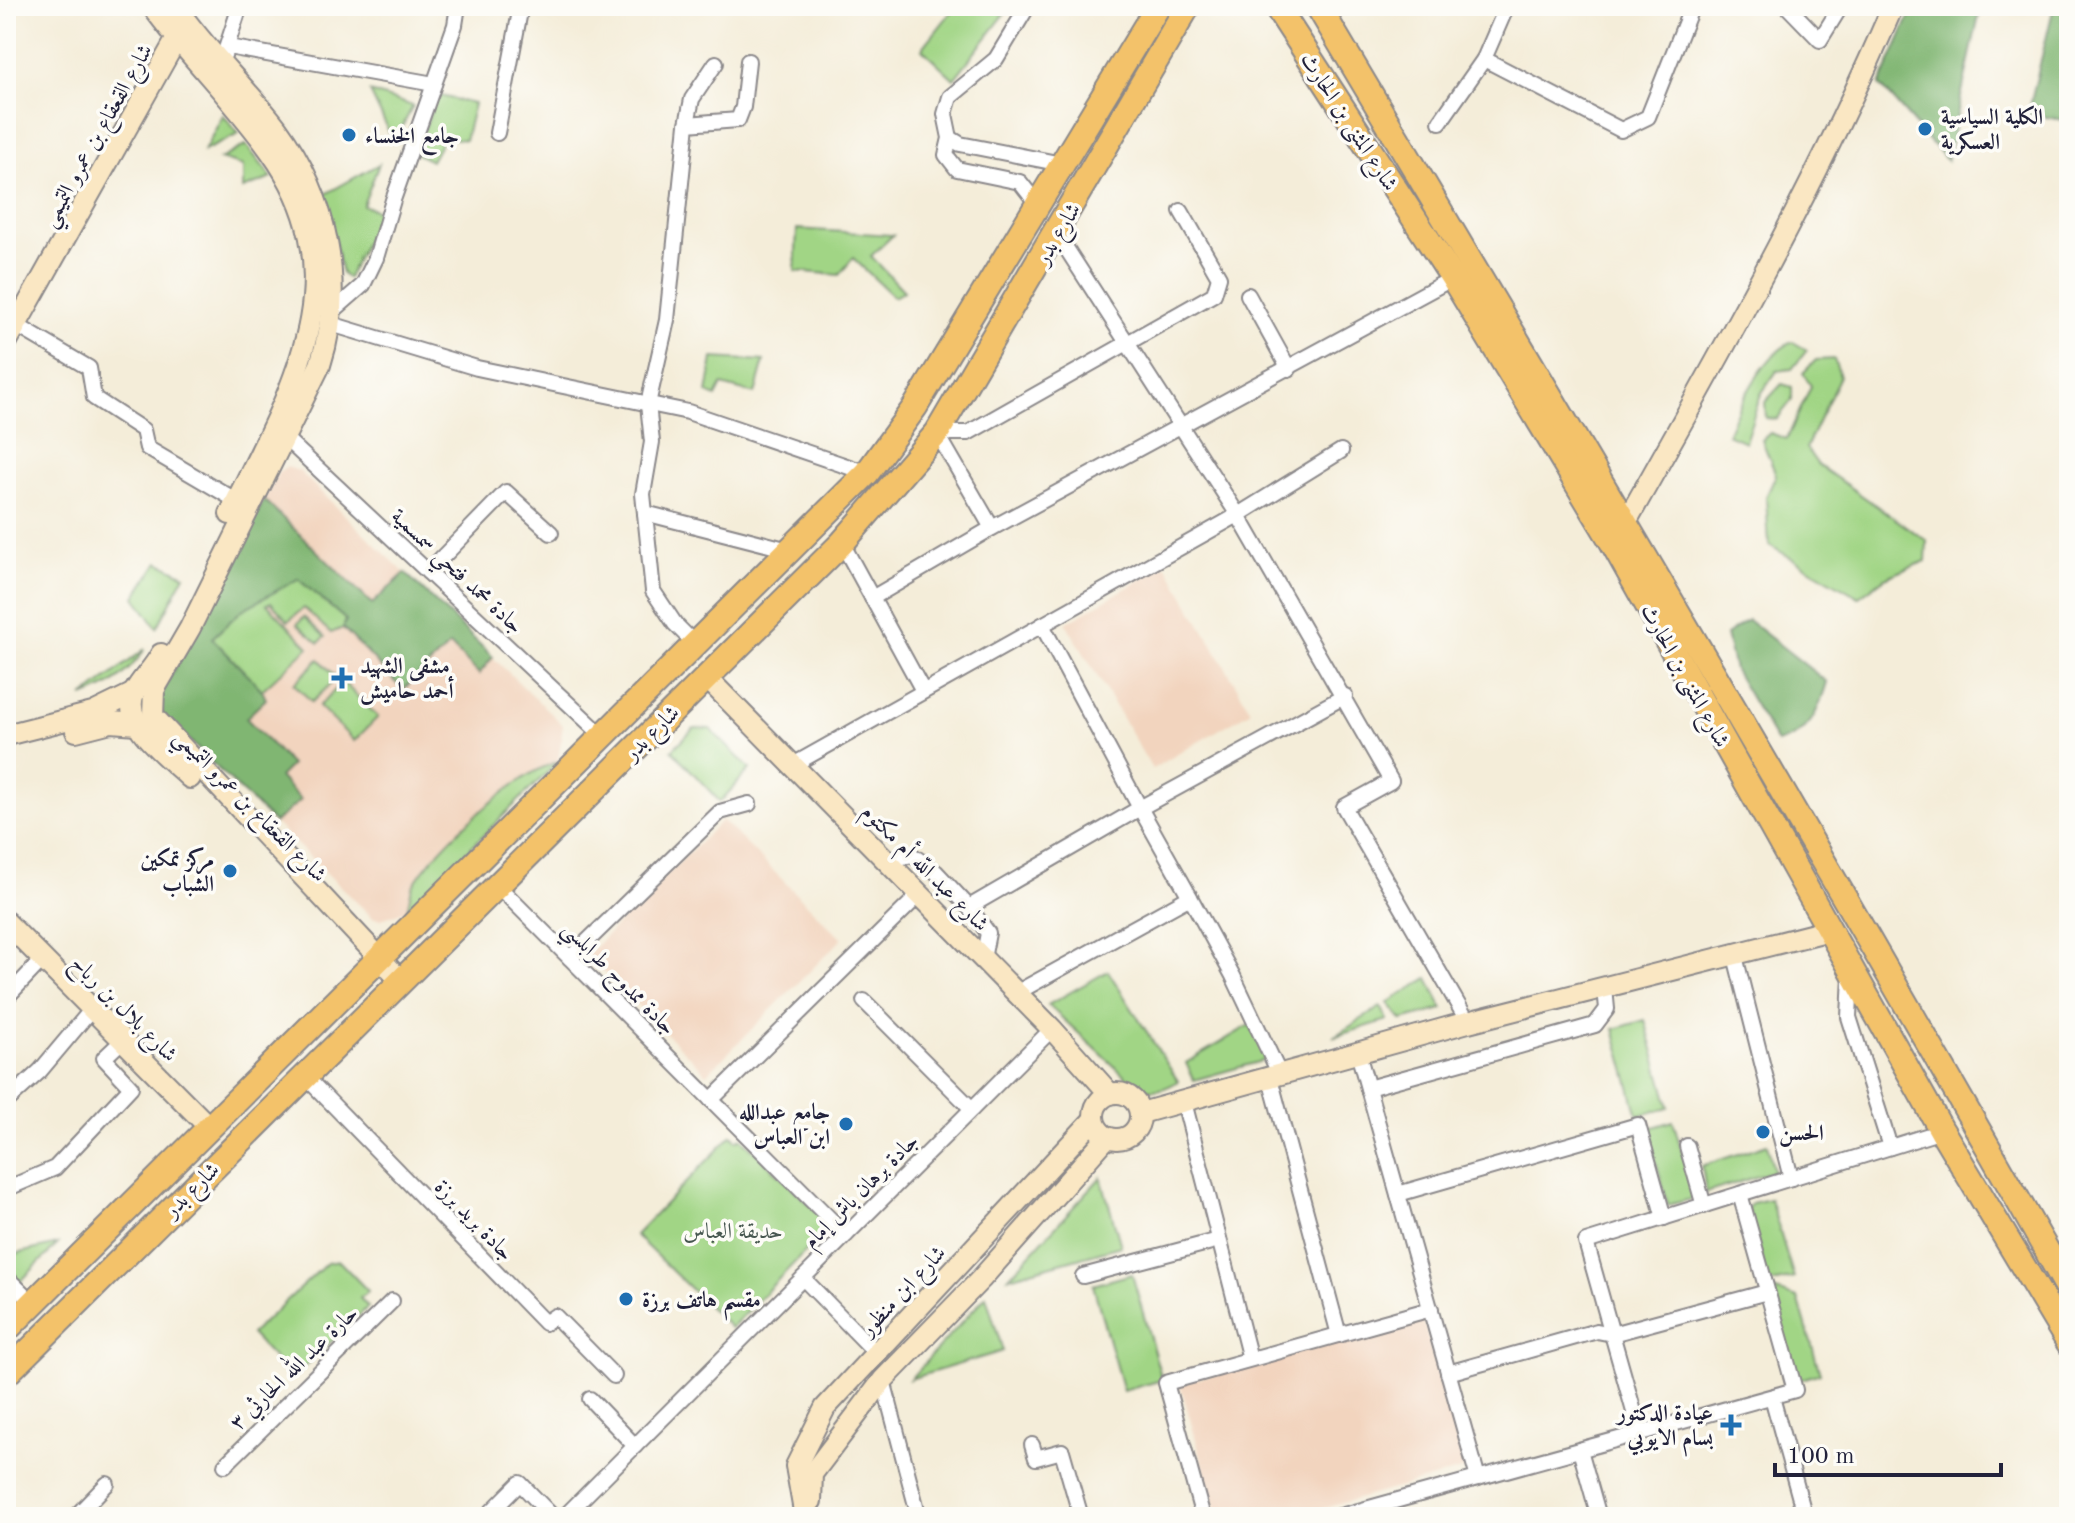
<svg xmlns="http://www.w3.org/2000/svg" width="2075" height="1523" font-family="'Old Standard TT',Amiri,serif">
  <rect width="100%" height="100%" fill="#fdfcf7"/>
  <filter id="ink" filterUnits="userSpaceOnUse"><feTurbulence type="fractalNoise" baseFrequency=".0125" numOctaves="2"/><feDisplacementMap in="SourceGraphic" scale="16" xChannelSelector="R" yChannelSelector="G"/><feConvolveMatrix kernelMatrix="1 2 1 2 8 2 1 2 1" color-interpolation-filters="sRGB"/></filter>
  <filter id="wash" filterUnits="userSpaceOnUse"><feTurbulence type="fractalNoise" baseFrequency=".006" numOctaves="4" result="noise"/><feDisplacementMap in="SourceGraphic" scale="32" xChannelSelector="R" yChannelSelector="G"/><feGaussianBlur stdDeviation="1.8" result="paint"/><feColorMatrix in="noise" values="0 0 0 0 0 0 0 0 0 0 0 0 0 0 0 0 0 1.4 0 .05"/><feComposite in="paint" operator="in"/></filter>
  <g filter="url(#wash)">
    <rect width="100%" height="100%" fill="#f4edd9"/>
    <g fill="#f2d4be">
      <path d="M287 467 299 471 563 725 558 762 407 910 381 919 373 918 162 714 158 699 278 473Z"/>
      <path d="M1166 565 1251 711 1152 769 1066 623Z"/>
      <path d="M722 820 842 939 707 1074 587 955Z"/>
      <path d="M1422 1316 1465 1469 1293 1517H1218L1180 1384Z"/>
    </g>
    <g fill="#a1d585" stroke="#627c60" stroke-width="2">
      <path d="M956 6H1011L954 79 922 49Z"/>
      <path d="M370 92 413 106 394 142Z"/>
      <path d="M437 95 474 104 465 140 444 137 431 161 415 153Z"/>
      <path d="M223 115 239 134 204 151Z"/>
      <path d="M246 145 272 178 243 189V166L220 159Z"/>
      <path d="M379 164 363 205 379 212 348 278 342 274 324 195Z"/>
      <path d="M797 229 893 235 871 256 904 291 894 297 853 258 839 275 795 271Z"/>
      <path d="M1793 342 1807 350 1792 369 1777 371 1761 394 1745 442 1727 434C1738 407 1766 351 1793 342Z"/>
      <path d="M713 358 764 361 755 394 722 385 716 397 707 393Z"/>
      <path d="M1834 359 1840 376 1806 448 1818 465 1927 541 1926 561 1885 578 1859 597 1769 545 1766 497 1776 475 1762 440 1770 433 1787 439 1811 386 1803 373 1816 360Z"/>
      <path d="M1782 384 1792 387V400L1777 419 1766 418 1765 402Z"/>
      <path d="M158 562 185 575 157 628 135 597Z"/>
      <path d="M298 579 346 620 343 628 331 633 304 608 288 621 271 602 267 604 309 647 262 690 212 638 242 610Z"/>
      <path d="M304 617 325 637 319 643 297 624Z"/>
      <path d="M145 649C127 675 113 686 83 697Z"/>
      <path d="M319 659 337 678 312 702 294 684Z"/>
      <path d="M343 682 378 717 354 741 319 706Z"/>
      <path d="M694 728 710 729 750 769 720 802 672 750Z"/>
      <path d="M558 762 407 910C409 902 410 893 413 886 433 849 518 771 558 762Z"/>
      <path d="M1108 971 1178 1081C1165 1090 1150 1093 1136 1086L1048 1005Z"/>
      <path d="M1428 978 1443 1009 1402 1020 1388 1003Z"/>
      <path d="M1381 1007 1388 1020 1333 1037Z"/>
      <path d="M1645 1020 1669 1107 1638 1116 1614 1029Z"/>
      <path d="M1250 1025 1269 1059 1194 1080 1186 1063Z"/>
      <path d="M1673 1121 1696 1198 1668 1205 1647 1129Z"/>
      <path d="M732 1135 737 1141 741 1138 831 1225 731 1328 635 1235Z"/>
      <path d="M1767 1144 1774 1171 1706 1193 1702 1166Z"/>
      <path d="M1101 1177 1121 1246 1009 1277Z"/>
      <path d="M1770 1199 1794 1278 1773 1283 1767 1279 1748 1208 1752 1203Z"/>
      <path d="M58 1244 19 1283 6 1270V1256Z"/>
      <path d="M339 1261 368 1291 360 1298 368 1307 299 1372H287L251 1334 327 1263Z"/>
      <path d="M1132 1274 1162 1380 1123 1391 1093 1285Z"/>
      <path d="M1769 1289 1798 1298 1820 1373 1796 1381Z"/>
      <path d="M986 1296 1003 1351 910 1379Z"/>
    </g>
    <g fill="#80b672" stroke="#516c56" stroke-width="2">
      <path d="M1914 6H1981L1947 161 1880 85Z"/>
      <path d="M2054 6H2069V121L2028 114Z"/>
      <path d="M264 500 372 604 405 573 493 657 479 674 450 645 403 690 343 628 346 620 298 579 242 610 212 638 262 690 266 699 246 718 291 765 279 777 301 800 274 823 162 714 158 699Z"/>
      <path d="M1748 620 1827 682C1818 713 1810 734 1777 743L1734 670 1726 635Z"/>
    </g>
  </g>
  <g filter="url(#ink)">
    <g fill="none" stroke-linecap="round" stroke-linejoin="round">
      <g stroke="#8b888a" stroke-width="18">
        <g id="street">
          <path d="M1028 6 996 59 950 97 945 114 950 138 946 155 957 169 1020 182 1038 205"/>
          <path d="M1507 6 1484 59 1621 130 1648 117 1692 6"/>
          <path d="M1787 6 1820 40 1841 6"/>
          <path d="M228 47 434 84"/>
          <path d="M224 55 240 6"/>
          <path d="M1440 122 1484 59"/>
          <path d="M687 124 738 120 743 107 748 61"/>
          <path d="M497 133 521 6"/>
          <path d="M950 138 960 144 1062 164"/>
          <path d="M1248 295 1289 369"/>
          <path d="M332 312 363 285 376 258 393 200 455 25 458 6"/>
          <path d="M331 324 477 368 688 412 867 473"/>
          <path d="M16 325 89 368 94 398 143 430 147 448 237 501"/>
          <path d="M284 437 603 736"/>
          <path d="M1341 451 1238 515 1391 781 1344 807 1468 1022"/>
          <path d="M645 513 789 550"/>
          <path d="M992 528 937 433H968L1214 294 1219 277 1181 211"/>
          <path d="M842 543 922 689"/>
          <path d="M428 572 506 492 551 533"/>
          <path d="M872 598 992 528 1453 278"/>
          <path d="M1042 625 1140 808 1345 696"/>
          <path d="M694 643 675 624 653 591 643 494 652 442 648 404 667 320 687 124 692 99 716 63"/>
          <path d="M791 766 1238 515 1057 234"/>
          <path d="M886 861 912 855 936 872 969 907"/>
          <path d="M497 885 846 1235"/>
          <path d="M1190 897 1233 976 1280 1075"/>
          <path d="M1735 956 1791 1178"/>
          <path d="M570 958 720 812 749 804"/>
          <path d="M983 959 988 933 969 907 1140 808 1190 897 1016 993"/>
          <path d="M1851 975 1849 1017 1890 1147"/>
          <path d="M6 998 43 959"/>
          <path d="M864 1001 972 1109"/>
          <path d="M1358 1053 1478 1478"/>
          <path d="M305 1076 545 1323 555 1316 614 1376"/>
          <path d="M1270 1078 1339 1335"/>
          <path d="M1368 1088 1595 1025 1607 1009 1605 988"/>
          <path d="M711 1100 920 894"/>
          <path d="M6 1102 40 1071 92 1009"/>
          <path d="M1184 1102 1250 1359"/>
          <path d="M1687 1146 1704 1206"/>
          <path d="M6 1189 55 1168 131 1087 104 1058 123 1040"/>
          <path d="M1398 1194 1638 1125 1664 1218"/>
          <path d="M1083 1276 1219 1240"/>
          <path d="M6 1277 33 1303"/>
          <path d="M803 1278 876 1353"/>
          <path d="M1448 1373 1597 1331 1612 1334 1767 1292"/>
          <path d="M883 1380 919 1517"/>
          <path d="M1772 1397 1805 1517"/>
          <path d="M590 1399 635 1446"/>
          <path d="M1640 1433 1586 1242 1942 1131"/>
          <path d="M1032 1445 1036 1458 1062 1451 1081 1517"/>
          <path d="M1580 1450 1599 1517"/>
          <path d="M225 1465 392 1301"/>
          <path d="M75 1517 107 1484"/>
          <path d="M486 1517 520 1483 553 1517"/>
          <path d="M564 1517 1052 1029"/>
          <path d="M1203 1517 1166 1383 1431 1309"/>
          <path d="M1337 1517 1795 1390 1740 1194"/>
        </g>
      </g>
      <g stroke="#8b888a" stroke-width="24">
        <g id="secondary">
          <path d="M152 6C189 57 235 101 271 152 362 279 289 393 230 514"/>
          <path d="M175 6C205 50 245 86 277 128 327 196 346 285 320 365L190 628 154 690 153 716 401 981"/>
          <path d="M6 343 176 40"/>
          <path d="M1626 522C1721 354 1817 184 1893 6"/>
          <path d="M161 654C154 668 142 678 135 691 118 723 170 758 190 778"/>
          <path d="M706 677 1052 1029 1110 1094"/>
          <path d="M76 731 111 722 137 724"/>
          <path d="M6 735 93 713 134 693"/>
          <path d="M6 922 209 1127"/>
          <circle cx="1117" cy="1116" r="23"/>
          <path d="M1141 1113 1468 1022 1830 930"/>
          <path d="M811 1501 812 1474 883 1380 981 1279 1107 1137"/>
          <path d="M805 1517 796 1466 825 1408 1094 1119"/>
        </g>
      </g>
      <g stroke="#8b888a" stroke-width="28">
        <g id="primary">
          <path d="M1276 6 1453 278 1611 540 1942 1131 2069 1343"/>
          <path d="M1318 6C1572 432 1825 858 2069 1290"/>
          <path d="M6 1330 867 473 915 407 1158 6"/>
          <path d="M6 1374 842 543 937 433 1188 6"/>
        </g>
      </g>
      <use href="#street" stroke="#fff" stroke-width="14"/>
      <use href="#secondary" stroke="#fae7c3" stroke-width="20"/>
      <use href="#primary" stroke="#f3c26a" stroke-width="24"/>
    </g>
  </g>
  <g fill="#1f6fb2" stroke="#fdfcf7" stroke-width="3">
    <circle cx="1925" cy="129" r="8"/>
    <circle cx="349" cy="135" r="8"/>
    <path d="M338 666h8v8h8v8h-8v8h-8v-8h-8v-8h8z"/>
    <circle cx="230" cy="871" r="8"/>
    <circle cx="846" cy="1124" r="8"/>
    <circle cx="1763" cy="1132" r="8"/>
    <circle cx="626" cy="1299" r="8"/>
    <path d="M1727 1413h8v8h8v8h-8v8h-8v-8h-8v-8h8z"/>
  </g>
  <g text-anchor="middle" stroke-width="7" stroke-linejoin="round" paint-order="stroke">
    <g font-size="22" font-weight="bold" fill="#22223b" stroke="#fdfcf7" text-anchor="start">
      <text x="1941" y="124">الكلية السياسية<tspan x="1941" dy="25">العسكرية</tspan></text>
      <text x="365" y="143">جامع الخنساء</text>
      <text x="360" y="673">مشفى الشهيد<tspan x="360" dy="25">أحمد حاميش</tspan></text>
      <text x="214" y="866" text-anchor="end">مركز تمكين<tspan x="214" dy="25">الشباب</tspan></text>
      <text x="830" y="1119" text-anchor="end">جامع عبدالله<tspan x="830" dy="25">ابن العباس</tspan></text>
      <text x="1779" y="1140">الحسن</text>
      <text x="642" y="1307">مقسم هاتف برزة</text>
      <text x="1713" y="1420" text-anchor="end">عيادة الدكتور<tspan x="1713" dy="25">بسام الايوبي</tspan></text>
    </g>
    <g font-size="22" fill="#22223b" stroke="#fdfcf7">
      <text transform="translate(1350 121) rotate(57)" y="8">شارع المثنى بن الحارث</text>
      <text transform="translate(96 135) rotate(-61)" y="8">شارع القعقاع بن عمرو التميمي</text>
      <text transform="translate(1057 233) rotate(-59)" y="8">شارع بدر</text>
      <text transform="translate(458 570) rotate(43)" y="8">جادة محمد فتحي سمسمية</text>
      <text transform="translate(1686 675) rotate(61)" y="8">شارع المثنى بن الحارث</text>
      <text transform="translate(651 732) rotate(-45)" y="8">شارع بدر</text>
      <text transform="translate(251 805) rotate(45)" y="8">شارع القعقاع بن عمرو التميمي</text>
      <text transform="translate(926 867) rotate(45)" y="8">شارع عبد اللّه أم مكتوم</text>
      <text transform="translate(620 977) rotate(45)" y="8">جادة ممدوح طرابلسي</text>
      <text transform="translate(125 1008) rotate(45)" y="8">شارع بلال بن رباح</text>
      <text transform="translate(191 1189) rotate(-45)" y="8">شارع بدر</text>
      <text transform="translate(860 1190) rotate(-45)" y="8">جادة برهان باش إمام</text>
      <text transform="translate(475 1219) rotate(46)" y="8">جادة بريد برزة</text>
      <text transform="translate(902 1290) rotate(-47)" y="8">شارع ابن منظور</text>
      <text transform="translate(293 1367) rotate(-44)" y="8">حارة عبد الله الحارثي ٣</text>
    </g>
    <g font-size="22" fill="#485851" stroke="#fdfcf7">
      <text x="733" y="1238">حديقة العباس</text>
    </g>
  </g>
  <rect width="2075" height="1523" fill="none" stroke="#fdfcf7" stroke-width="32"/>
  <path d="M1775 1463v12h226v-12" fill="none" stroke="#22223b" stroke-width="4"/>
  <text x="1787" y="1463" font-size="24" fill="#22223b" stroke="#fdfcf7" stroke-width="6" paint-order="stroke">100 m</text>
</svg>
